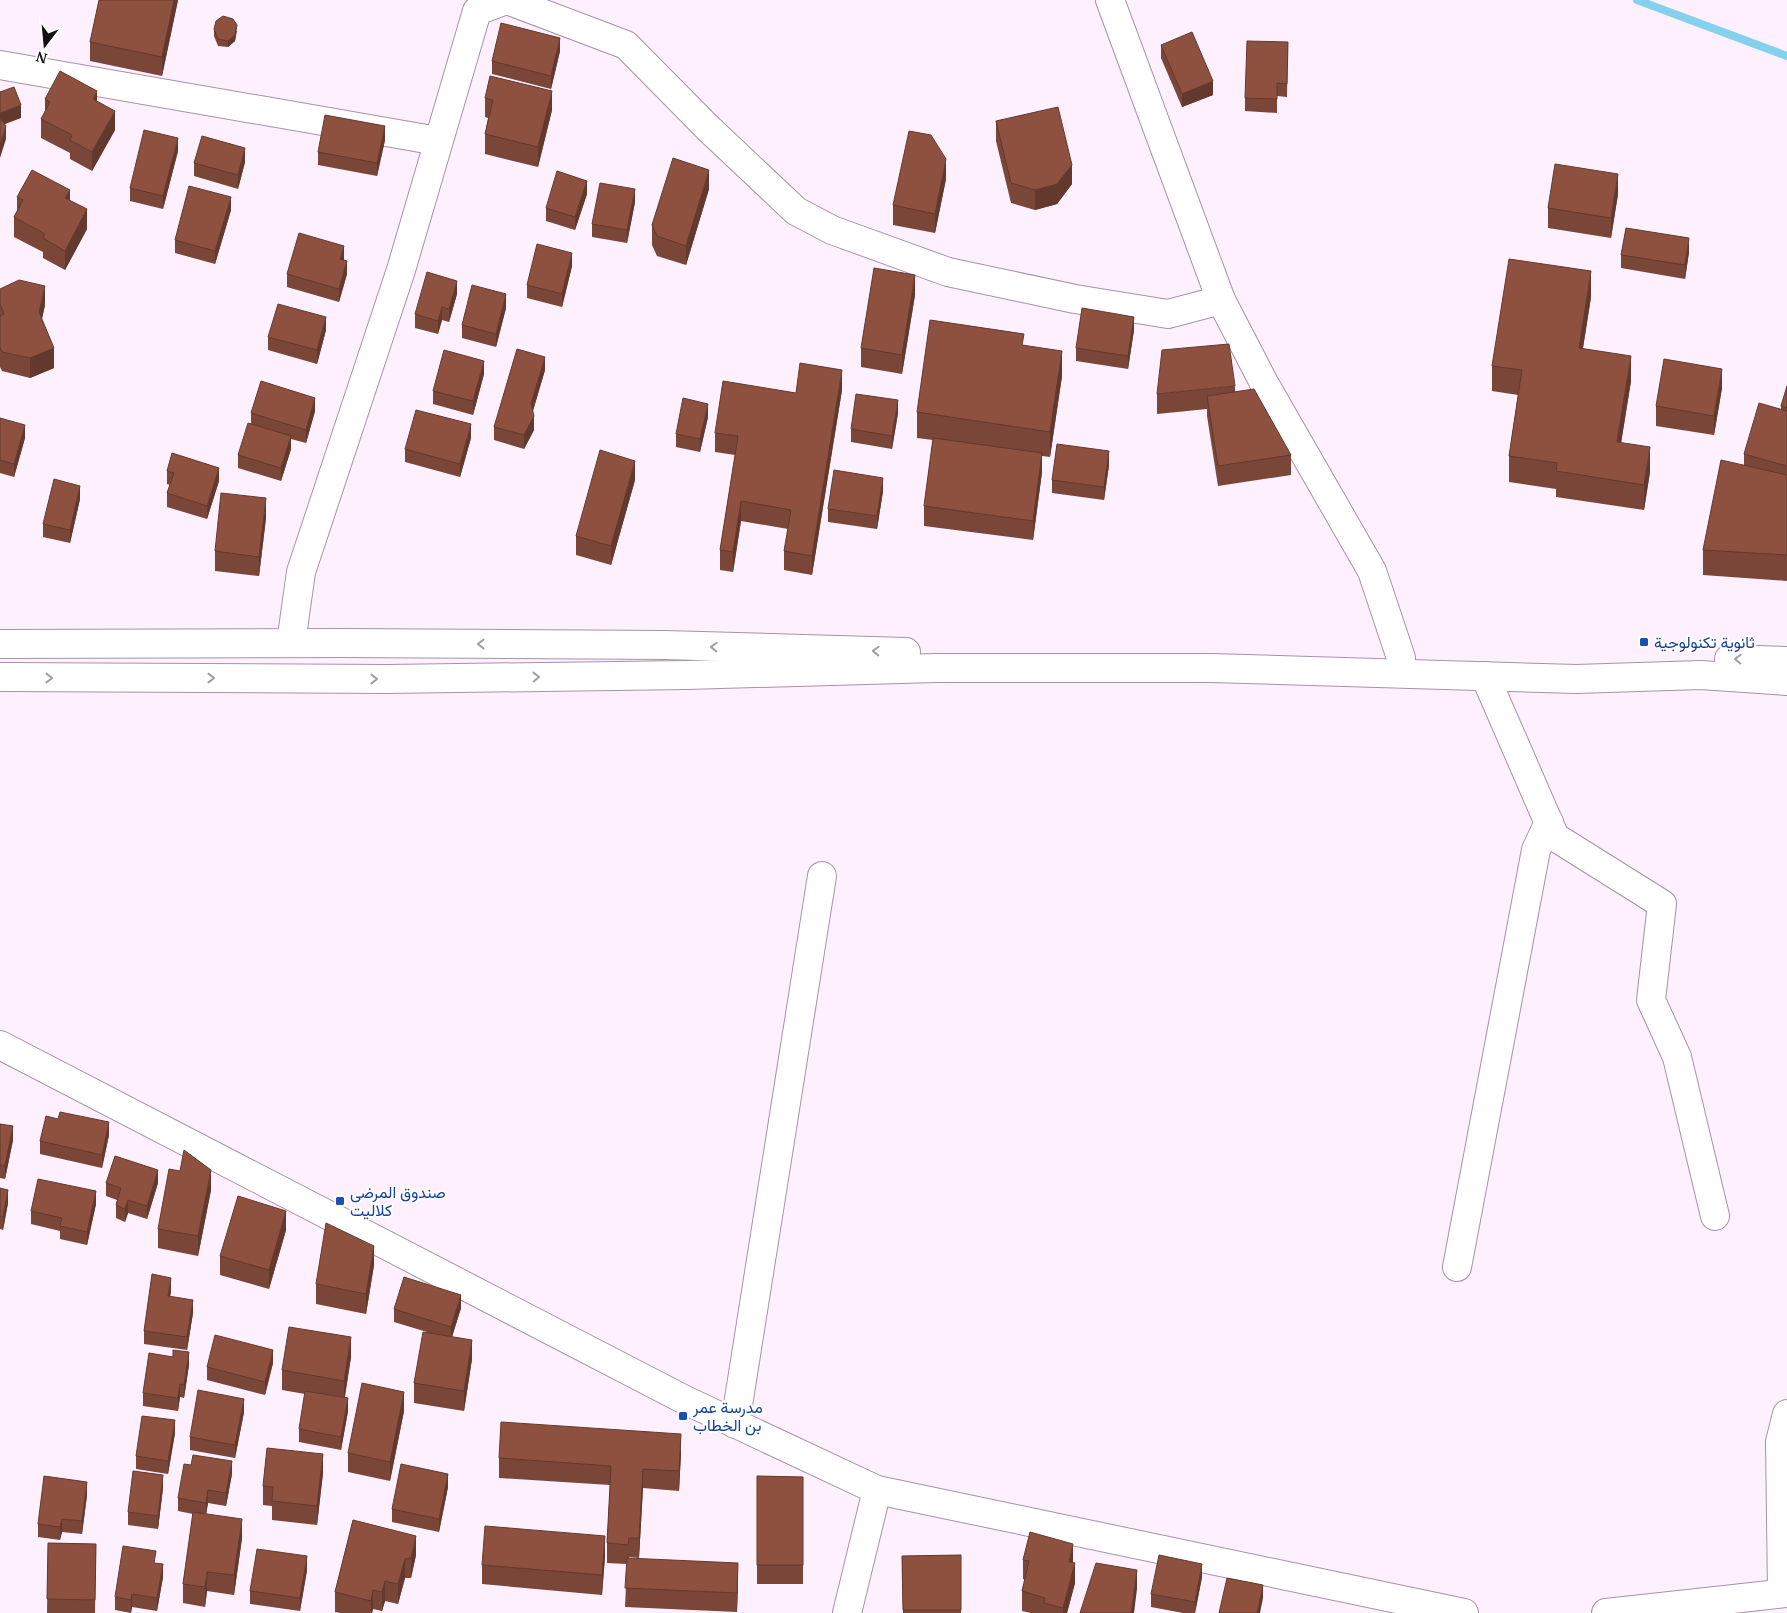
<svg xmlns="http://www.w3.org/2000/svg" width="1787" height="1613" font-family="'PT Serif',Vazirmatn,serif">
  <rect width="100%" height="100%" fill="#fef0fe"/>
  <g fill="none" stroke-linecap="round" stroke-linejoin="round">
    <path stroke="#83d1ed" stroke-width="8" d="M1637 0 1787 56"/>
    <g stroke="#a792a7" stroke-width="30">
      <g id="minor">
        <path d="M507 0 626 45 708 128 796 211 832 230 948 272 1075 299 1168 314 1221 300"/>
        <path d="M1110 0 1221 300 1264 383 1372 571 1401 658"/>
        <path d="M0 65 438 141"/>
        <path d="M291 643 301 572 401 270 477 11 506 0"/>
        <path d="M0 644 344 643 665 645 906 652"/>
        <path d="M1729 659 1787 661"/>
        <path d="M1485 676 1555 837 1662 904 1651 1000 1677 1057 1715 1216"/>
        <path d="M0 677 388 679 687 675 936 668H1211L1576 679 1701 675 1787 681"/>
        <path d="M0 1045 685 1400 877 1490 1464 1613"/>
        <path d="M1457 1267 1536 850 1549 822"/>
        <path d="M735 1424 822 876"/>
        <path d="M1782 1593 1780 1442 1787 1414"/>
        <path d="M847 1613 877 1490"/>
        <path d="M1606 1613 1787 1593"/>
      </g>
    </g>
    <use href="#minor" stroke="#fff" stroke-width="28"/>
  </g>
  <g fill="#7a4637">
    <path d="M99 0H178L162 76 90 61V42Z"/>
    <path d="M214 29 237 31 235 41 228 47 218 46 214 36Z"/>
    <path d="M1288 42 1287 97 1277 96V113L1245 111V98Z"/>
    <path d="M1161 45 1213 95 1182 107 1161 58Z"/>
    <path d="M560 51 551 89 492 74V61Z"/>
    <path d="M485 98 552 110 538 167 485 154V134L488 118 485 117Z"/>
    <path d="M45 99 97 102 115 130 92 171 70 159V153L41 138V119L45 112Z"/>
    <path d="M996 121 1072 184 1057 204 1035 210 1011 203 996 141Z"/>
    <path d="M385 140 377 176 318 165V152Z"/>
    <path d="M178 151 163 209 130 201V188Z"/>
    <path d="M245 162 238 189 194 176V163Z"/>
    <path d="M946 179 935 233 893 225V205Z"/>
    <path d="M709 189 686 265 657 256 652 245V225Z"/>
    <path d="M587 194 575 230 546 221V208Z"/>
    <path d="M1618 194 1611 238 1548 228V208Z"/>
    <path d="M17 197 70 200 87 229 65 270 43 258V252L14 237V217L17 211Z"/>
    <path d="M635 202 627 243 592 237V224Z"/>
    <path d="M231 210 215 264 175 253V240Z"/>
    <path d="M1689 252 1685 279 1621 268V255Z"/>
    <path d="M344 259 347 274 339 302 287 287V274Z"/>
    <path d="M572 266 562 307 527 298V285Z"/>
    <path d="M0 289 45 305 42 319 54 368 30 378 2 371 0 367Z"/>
    <path d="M457 294 449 322 442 320 438 334 415 328V314Z"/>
    <path d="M915 295 902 374 861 367V348Z"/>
    <path d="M1591 297 1583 348 1631 381 1621 443 1650 472 1644 510 1556 497V489L1509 482V456L1518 395 1492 391V366Z"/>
    <path d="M506 308 496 347 462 338V325Z"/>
    <path d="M326 330 317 364 268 350V337Z"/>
    <path d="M1134 330 1128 369 1076 361V348Z"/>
    <path d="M1024 345 1062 376 1050 457 1042 456V472L1033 540 924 526V506L933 440 917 438V412Z"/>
    <path d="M545 370 533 411 534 430 524 449 494 440V427Z"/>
    <path d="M484 374 473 415 433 404V391Z"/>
    <path d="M1235 386V392L1291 455V475L1218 486 1207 416V409L1157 414V394Z"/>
    <path d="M1787 386V581L1703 575V550L1744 465V454L1781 409V406Z"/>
    <path d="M1722 388 1714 435 1656 426V406Z"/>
    <path d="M842 390 812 575 784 570V551L788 529 741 521 733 572 720 570V550L735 455 715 452V433Z"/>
    <path d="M315 411 306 443 291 439V449L281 481 238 468V455L251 424V413Z"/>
    <path d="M898 413 892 449 851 442V429Z"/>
    <path d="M708 417 700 452 676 447V434Z"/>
    <path d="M0 418 25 438 14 477 0 473Z"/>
    <path d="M471 438 460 477 405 462V449Z"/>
    <path d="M1109 465 1104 500 1052 493V480Z"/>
    <path d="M167 471 219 481 207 519 167 507V493L170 485 167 484Z"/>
    <path d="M635 480 611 565 576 555V536Z"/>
    <path d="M883 491 877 529 828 522V509Z"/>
    <path d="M80 499 70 543 43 537V524Z"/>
    <path d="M266 518 259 576 215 571V551Z"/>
    <path d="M0 1124 13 1140 5 1179 0 1178Z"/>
    <path d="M109 1135 102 1168 40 1154V1141Z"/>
    <path d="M180 1171 211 1190 198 1256 158 1248V1229Z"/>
    <path d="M106 1183H158L147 1219 128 1213 125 1222 116 1218V1205L117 1200 106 1196Z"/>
    <path d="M0 1188 8 1203 3 1230 0 1229Z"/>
    <path d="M96 1204 87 1245 60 1239V1231L31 1224V1211Z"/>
    <path d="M286 1230 269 1289 220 1275V1256Z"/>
    <path d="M374 1265 366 1314 316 1304V1284Z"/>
    <path d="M171 1291 170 1297 193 1313 187 1350 144 1344V1331Z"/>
    <path d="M461 1308 452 1337 472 1359 464 1411 414 1403V1383L427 1332 394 1322V1309Z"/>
    <path d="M351 1357 345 1397 348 1411 341 1450 299 1442V1429L305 1394 282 1390V1370Z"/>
    <path d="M273 1363 265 1395 207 1380V1367Z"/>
    <path d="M189 1365 184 1398 180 1397 178 1411 143 1406V1393Z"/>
    <path d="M404 1411 390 1481 348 1472V1453Z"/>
    <path d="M244 1412 235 1458 190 1450V1437Z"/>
    <path d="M175 1433 168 1474 136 1469V1456Z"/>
    <path d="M681 1453 679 1491 643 1488 639 1558 629 1557V1558L738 1583 737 1612 625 1607 627 1564 607 1563V1543L610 1485 499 1478V1458Z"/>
    <path d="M323 1473 317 1525 272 1520V1506L263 1505V1486Z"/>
    <path d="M232 1474 226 1506 208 1503 206 1513 242 1538 234 1595 207 1591 205 1607 183 1603V1584L193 1514 178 1511V1498Z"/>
    <path d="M757 1476 803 1477V1584H757Z"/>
    <path d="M448 1487 439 1532 392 1522V1509Z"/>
    <path d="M163 1488 158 1529 128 1525V1512Z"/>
    <path d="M87 1495 82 1534 62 1532 60 1540 38 1537V1524Z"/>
    <path d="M353 1520 416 1555 411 1578H405L398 1604 385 1601 382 1611 373 1609 372 1613H340L335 1612V1592Z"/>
    <path d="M48 1543 96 1544 95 1613H47Z"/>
    <path d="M961 1555V1613H903L902 1556Z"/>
    <path d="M605 1556 602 1595 482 1584V1565Z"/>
    <path d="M1023 1560 1073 1563 1075 1583 1067 1613H1031L1022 1611V1591L1025 1580 1023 1579Z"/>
    <path d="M156 1563 163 1577 157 1611 132 1607 131 1613 115 1610V1597Z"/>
    <path d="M307 1570 300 1611 250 1604V1591Z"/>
    <path d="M1202 1577 1195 1613H1183L1151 1607V1594Z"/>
  </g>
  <g fill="#63392d">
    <path d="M174 0H178L162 76V57Z"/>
    <path d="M237 25 235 41 228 47V41Z"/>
    <path d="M560 38V51L551 89V76Z"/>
    <path d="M1213 81V95L1182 107V94Z"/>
    <path d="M97 91V111L93 99Z"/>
    <path d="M552 91V110L538 167V147Z"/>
    <path d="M21 105V118L0 126V113Z"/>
    <path d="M115 111V130L92 171V152Z"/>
    <path d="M6 126V139L0 158V145Z"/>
    <path d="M385 126V140L377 176V163Z"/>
    <path d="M178 138V151L163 209V196Z"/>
    <path d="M245 148V162L238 189V175Z"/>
    <path d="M946 159V179L935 233V214Z"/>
    <path d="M1072 165V184L1057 204 1035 210V190Z"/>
    <path d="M709 170V189L686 265V246Z"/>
    <path d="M1618 174V194L1611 238V218Z"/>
    <path d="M587 181V194L575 230V217Z"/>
    <path d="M635 189V202L627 243V230Z"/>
    <path d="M70 190V209L65 198Z"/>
    <path d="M231 197V210L215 264V251Z"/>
    <path d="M87 209V229L65 270V251Z"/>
    <path d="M1689 238V252L1685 279V265Z"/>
    <path d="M344 246V259L340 272V259Z"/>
    <path d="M572 253V266L562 307V294Z"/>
    <path d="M347 261V274L339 302V289Z"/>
    <path d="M1591 271V297L1579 373V348Z"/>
    <path d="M915 275V295L902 374V355Z"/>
    <path d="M457 281V294L449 322V309Z"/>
    <path d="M45 286V305L39 331V312Z"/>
    <path d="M506 294V308L496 347V334Z"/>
    <path d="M442 307V320L438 334V321Z"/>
    <path d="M326 317V330L317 364V350Z"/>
    <path d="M1134 317V330L1128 369V356Z"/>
    <path d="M54 348V368L30 378V358Z"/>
    <path d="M1062 351V376L1050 457V432Z"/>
    <path d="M1631 356V381L1617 468V442Z"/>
    <path d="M545 357V370L531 417V404Z"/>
    <path d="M484 361V374L473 415V401Z"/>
    <path d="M1722 369V388L1714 435V416Z"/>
    <path d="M842 370V390L812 575V556Z"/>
    <path d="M315 398V411L306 443V430Z"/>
    <path d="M898 400V413L892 449V436Z"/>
    <path d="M708 404V417L700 452V439Z"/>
    <path d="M534 416V430L524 449V435Z"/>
    <path d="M471 424V438L460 477V464Z"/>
    <path d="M25 425V438L14 477V464Z"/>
    <path d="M291 436V449L281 481V468Z"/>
    <path d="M1650 447V472L1644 510V485Z"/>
    <path d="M1109 451V465L1104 500V487Z"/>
    <path d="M1042 453V472L1033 540V521Z"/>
    <path d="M635 461V480L611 565V546Z"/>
    <path d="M219 468V481L207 519V506Z"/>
    <path d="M883 478V491L877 529V516Z"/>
    <path d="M80 486V499L70 543V530Z"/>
    <path d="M266 498V518L259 576V557Z"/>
    <path d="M741 501V521L733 572V552Z"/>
    <path d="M109 1122V1135L102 1168V1155Z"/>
    <path d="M13 1126V1140L5 1179V1166Z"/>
    <path d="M158 1170V1183L147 1219V1206Z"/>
    <path d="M211 1170V1190L198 1256V1236Z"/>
    <path d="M8 1190V1203L3 1230V1217Z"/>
    <path d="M96 1191V1204L87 1245V1232Z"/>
    <path d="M128 1200V1213L125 1222V1209Z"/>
    <path d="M286 1211V1230L269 1289V1270Z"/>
    <path d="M374 1246V1265L366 1314V1294Z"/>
    <path d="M171 1278V1291L168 1309V1296Z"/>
    <path d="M461 1295V1308L451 1340V1327Z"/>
    <path d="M193 1300V1313L187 1350V1337Z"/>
    <path d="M351 1337V1357L344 1400V1381Z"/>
    <path d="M472 1340V1359L464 1411V1391Z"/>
    <path d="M273 1350V1363L265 1395V1382Z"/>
    <path d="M189 1352V1365L184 1398V1385Z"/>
    <path d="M180 1384V1397L178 1411V1398Z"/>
    <path d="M404 1392V1411L390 1481V1462Z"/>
    <path d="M348 1398V1411L341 1450V1437Z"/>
    <path d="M244 1399V1412L235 1458V1445Z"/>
    <path d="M175 1420V1433L168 1474V1461Z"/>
    <path d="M681 1434V1453L679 1491V1471Z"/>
    <path d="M323 1454V1473L317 1525V1506Z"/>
    <path d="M232 1461V1474L226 1506V1493Z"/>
    <path d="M643 1469V1488L639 1558V1538Z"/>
    <path d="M448 1474V1487L439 1532V1519Z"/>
    <path d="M163 1475V1488L158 1529V1516Z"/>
    <path d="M87 1482V1495L82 1534V1521Z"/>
    <path d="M208 1490V1503L206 1516V1503Z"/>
    <path d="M62 1519V1532L60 1540V1527Z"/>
    <path d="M242 1519V1538L234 1595V1575Z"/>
    <path d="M416 1536V1555L411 1578V1558Z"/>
    <path d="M605 1536V1556L602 1595V1575Z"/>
    <path d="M1073 1544V1563L1069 1562Z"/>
    <path d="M307 1556V1570L300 1611V1598Z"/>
    <path d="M405 1559V1578L398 1604V1584Z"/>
    <path d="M738 1563V1583L737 1612V1593Z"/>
    <path d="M1075 1563V1583L1067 1613H1063V1608Z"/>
    <path d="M163 1564V1577L157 1611V1598Z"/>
    <path d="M1202 1564V1577L1195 1613V1602Z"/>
    <path d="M1137 1570V1589L1134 1613H1131Z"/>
    <path d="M207 1572V1591L205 1607V1587Z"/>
    <path d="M385 1581V1601L382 1611V1592Z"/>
    <path d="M1263 1585V1598L1260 1613H1257Z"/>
    <path d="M373 1590V1609L372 1613H371V1601Z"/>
    <path d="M132 1594V1607L131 1613V1600Z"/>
  </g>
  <g fill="#8e5140" stroke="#63392d">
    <path d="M99 0H174L162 57 90 42Z"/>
    <path d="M223 16 233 19 237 25 235 35 228 41 218 39 214 29 216 21Z"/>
    <path d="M501 23 560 38 551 76 492 61Z"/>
    <path d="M1192 32 1213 81 1182 94 1161 45Z"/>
    <path d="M1247 41 1288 42 1287 84 1277 83V99L1245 98Z"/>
    <path d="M60 71 97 91 93 99 115 111 92 152 70 140 72 135 41 119 50 102 45 99Z"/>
    <path d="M490 76 552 91 538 147 485 134 493 100 485 98Z"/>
    <path d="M14 87 21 105 0 113V92Z"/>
    <path d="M1058 107 1072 165 1057 184 1035 190 1011 183 996 121Z"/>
    <path d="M325 115 385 126 377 163 318 152Z"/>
    <path d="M0 118 6 126 0 145Z"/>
    <path d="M144 130 178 138 163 196 130 188Z"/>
    <path d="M909 131 931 135 946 159 935 214 893 205Z"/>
    <path d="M202 136 245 148 238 175 194 163Z"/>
    <path d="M673 158 709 170 686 246 657 236 652 225Z"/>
    <path d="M1555 164 1618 174 1611 218 1548 208Z"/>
    <path d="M32 170 70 190 65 198 87 209 65 251 43 238 45 234 14 217 23 200 17 197Z"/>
    <path d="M557 171 587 181 575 217 546 208Z"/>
    <path d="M600 183 635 189 627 230 592 224Z"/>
    <path d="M189 186 231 197 215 251 175 240Z"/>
    <path d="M1626 228 1689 238 1685 265 1621 255Z"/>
    <path d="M299 233 344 246 340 259 347 261 339 289 287 274Z"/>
    <path d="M537 244 572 253 562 294 527 285Z"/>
    <path d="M1509 259 1591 271 1579 348 1631 356 1617 442 1650 447 1644 485 1556 471 1557 463 1509 456 1522 370 1492 366Z"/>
    <path d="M874 268 915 275 902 355 861 348Z"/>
    <path d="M427 272 457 281 449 309 442 307 438 321 415 314Z"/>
    <path d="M19 280 45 286 39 312 54 348 30 358 2 352 0 347V316L4 314 0 304V289Z"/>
    <path d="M472 285 506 294 496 334 462 325Z"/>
    <path d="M278 304 326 317 317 350 268 337Z"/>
    <path d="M1082 308 1134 317 1128 356 1076 348Z"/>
    <path d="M930 320 1024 334 1022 345 1062 351 1050 432 917 412Z"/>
    <path d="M1229 344 1235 386 1157 394 1162 350Z"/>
    <path d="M517 349 545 357 531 404 534 416 524 435 494 427Z"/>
    <path d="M444 350 484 361 473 401 433 391Z"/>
    <path d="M1664 359 1722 369 1714 416 1656 406Z"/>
    <path d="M800 363 842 370 812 556 784 551 791 510 741 501 733 552 720 550 738 436 715 433 723 381 796 393Z"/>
    <path d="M261 381 315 398 306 430 251 413Z"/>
    <path d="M1787 386V408L1781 406Z"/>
    <path d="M1254 389 1291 455 1218 466 1207 396Z"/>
    <path d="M856 394 898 400 892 436 851 429Z"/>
    <path d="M683 398 708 404 700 439 676 434Z"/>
    <path d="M1759 403 1787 411V466L1744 454Z"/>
    <path d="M416 410 471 424 460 464 405 449Z"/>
    <path d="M0 418 25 425 14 464 0 460Z"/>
    <path d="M248 423 291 436 281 468 238 455Z"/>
    <path d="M933 438 1042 453 1033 521 924 506Z"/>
    <path d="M1057 444 1109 451 1104 487 1052 480Z"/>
    <path d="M600 450 635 461 611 546 576 536Z"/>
    <path d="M172 453 219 468 207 506 167 493 174 473 167 471Z"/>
    <path d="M1721 460 1787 475V555L1703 550Z"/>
    <path d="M834 470 883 478 877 516 828 509Z"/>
    <path d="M54 479 80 486 70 530 43 524Z"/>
    <path d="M221 493 266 498 259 557 215 551Z"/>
    <path d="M60 1112 109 1122 102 1155 40 1141 46 1116 58 1119Z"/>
    <path d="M0 1124 13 1126 5 1166 0 1165Z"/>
    <path d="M184 1150 211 1170 198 1236 158 1229 169 1169 180 1171Z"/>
    <path d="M115 1156 158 1170 147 1206 128 1200 125 1209 116 1205 121 1188 106 1183Z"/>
    <path d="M38 1179 96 1191 87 1232 60 1226 62 1218 31 1211Z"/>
    <path d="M0 1188 8 1190 3 1217 0 1216Z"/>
    <path d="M238 1196 286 1211 269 1270 220 1256Z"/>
    <path d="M326 1223 374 1246 366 1294 316 1284Z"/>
    <path d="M152 1274 171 1278 168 1296 193 1300 187 1337 144 1331Z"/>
    <path d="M404 1277 461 1295 451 1327 394 1309Z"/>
    <path d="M289 1327 351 1337 344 1381 282 1370Z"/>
    <path d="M423 1332 472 1340 464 1391 414 1383Z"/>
    <path d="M215 1335 273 1350 265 1382 207 1367Z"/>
    <path d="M173 1350 189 1352 184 1385 180 1384 178 1398 143 1393 149 1353 173 1357Z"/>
    <path d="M362 1383 404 1392 390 1462 348 1453Z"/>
    <path d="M198 1390 244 1399 235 1445 190 1437Z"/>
    <path d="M305 1391 348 1398 341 1437 299 1429Z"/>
    <path d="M142 1416 175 1420 168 1461 136 1456Z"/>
    <path d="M501 1422 681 1434 679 1471 643 1469 639 1538H629L628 1545 607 1543 611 1466 499 1458Z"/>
    <path d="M267 1448 323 1454 317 1506 272 1501 273 1487 263 1486Z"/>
    <path d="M193 1455 232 1461 226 1493 208 1490 206 1503 178 1498 184 1464 191 1465Z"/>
    <path d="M401 1464 448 1474 439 1519 392 1509Z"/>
    <path d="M133 1471 163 1475 158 1516 128 1512Z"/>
    <path d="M44 1476 87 1482 82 1521 62 1519 60 1527 38 1524Z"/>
    <path d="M757 1476 803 1477V1565H757Z"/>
    <path d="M193 1512 242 1519 234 1575 207 1572 205 1587 183 1584Z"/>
    <path d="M353 1520 416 1536 411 1558 405 1559 398 1584 385 1581 382 1592 373 1590 371 1601 335 1592Z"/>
    <path d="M485 1526 605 1536 602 1575 482 1565Z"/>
    <path d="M1030 1532 1073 1544 1069 1562 1075 1563 1063 1608 1044 1603 1045 1598 1022 1591 1029 1561 1023 1560Z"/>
    <path d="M48 1543 96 1544 95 1600 47 1599Z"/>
    <path d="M123 1546 156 1551 154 1563 163 1564 157 1598 132 1594 131 1600 115 1597Z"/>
    <path d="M257 1549 307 1556 300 1598 250 1591Z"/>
    <path d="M961 1555V1610H903L902 1556Z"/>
    <path d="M1159 1555 1202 1564 1195 1602 1151 1594Z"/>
    <path d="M627 1558 738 1563 737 1593 625 1588Z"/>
    <path d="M1096 1563 1137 1570 1131 1613H1080Z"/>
    <path d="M1227 1578 1263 1585 1257 1613H1219Z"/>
  </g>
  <defs><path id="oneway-chevron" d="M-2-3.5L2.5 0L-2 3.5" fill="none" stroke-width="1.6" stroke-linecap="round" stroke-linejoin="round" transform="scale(1.25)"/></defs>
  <g stroke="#a29fa2">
    <use href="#oneway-chevron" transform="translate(481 644) rotate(-180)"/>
    <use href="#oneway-chevron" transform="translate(714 647) rotate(-178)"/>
    <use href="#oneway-chevron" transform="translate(876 651) rotate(-178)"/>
    <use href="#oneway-chevron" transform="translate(1738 659) rotate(-178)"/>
    <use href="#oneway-chevron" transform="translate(536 677) rotate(-1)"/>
    <use href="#oneway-chevron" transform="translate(49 678)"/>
    <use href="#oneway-chevron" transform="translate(211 678)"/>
    <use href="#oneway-chevron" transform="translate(374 679)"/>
  </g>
  <g fill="#1a4fb4" stroke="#fff" stroke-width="2">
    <rect x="1639" y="637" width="10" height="10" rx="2.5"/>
    <rect x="335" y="1196" width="10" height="10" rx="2.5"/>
    <rect x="678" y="1411" width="10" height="10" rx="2.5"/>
  </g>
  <g text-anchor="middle" stroke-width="4" stroke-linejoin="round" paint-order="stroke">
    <g font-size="16" fill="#164399" stroke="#fff" text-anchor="start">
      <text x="1654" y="648">ثانوية تكنولوجية</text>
      <text x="350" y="1198">صندوق المرضى<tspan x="350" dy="18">كلاليت</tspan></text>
      <text x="693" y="1413">مدرسة عمر<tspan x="693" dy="18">بن الخطاب</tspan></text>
    </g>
  </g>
  <g transform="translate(45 45) rotate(196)" stroke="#ffffff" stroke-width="4" paint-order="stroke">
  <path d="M0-4L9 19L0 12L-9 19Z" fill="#160f16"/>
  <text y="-8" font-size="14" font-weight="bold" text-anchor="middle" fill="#160f16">N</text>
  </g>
</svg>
